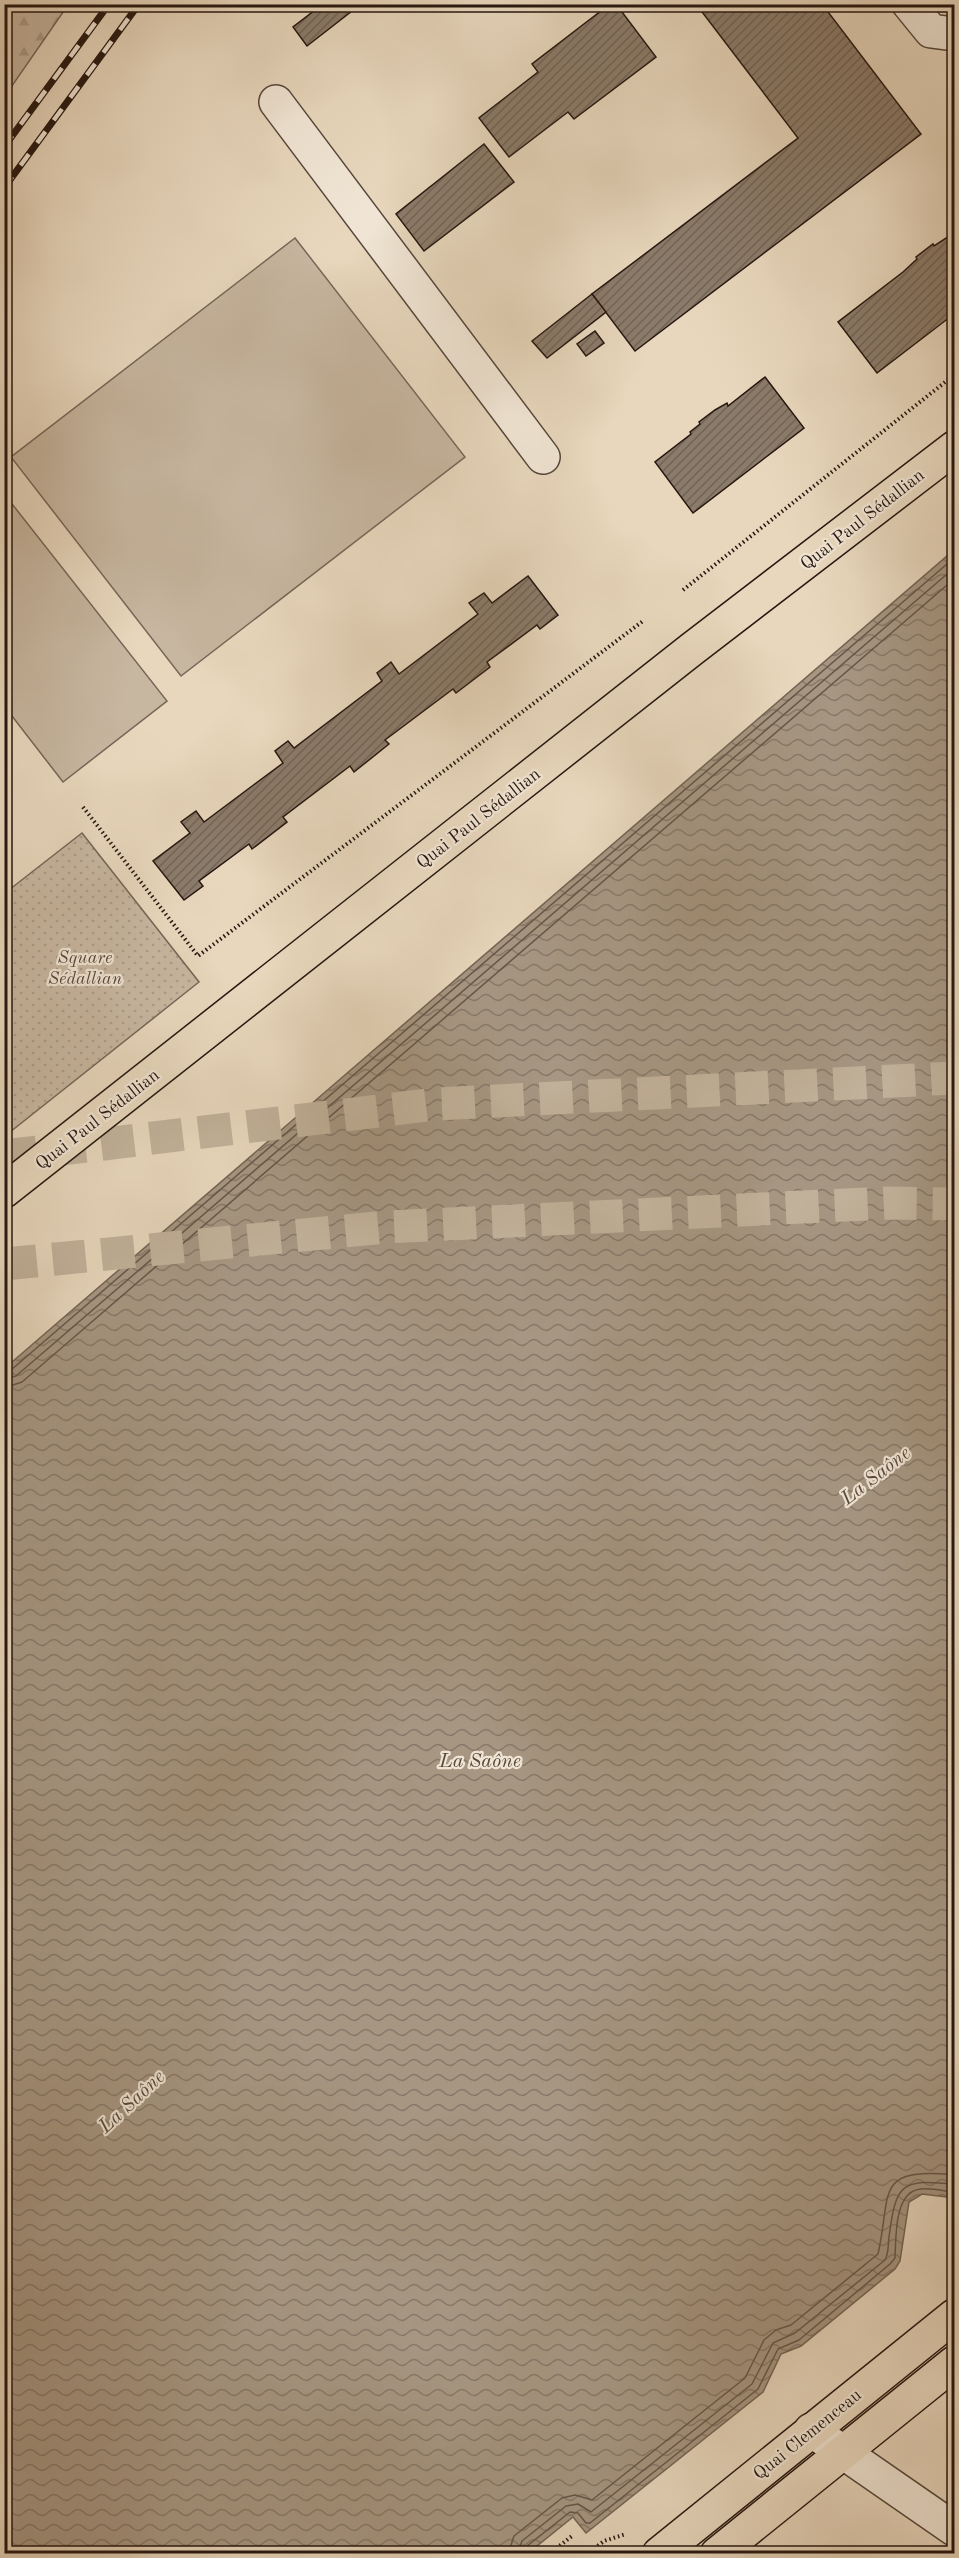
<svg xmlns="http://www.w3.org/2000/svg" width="959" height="2558" font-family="'Old Standard TT',serif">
  <defs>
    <pattern id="forest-firs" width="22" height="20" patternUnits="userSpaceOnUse" patternTransform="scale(1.5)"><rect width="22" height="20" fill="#c7b6a0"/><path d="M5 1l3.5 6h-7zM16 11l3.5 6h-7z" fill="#ab9c89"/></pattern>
    <pattern id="park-dots" width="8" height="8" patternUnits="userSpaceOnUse" patternTransform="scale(1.5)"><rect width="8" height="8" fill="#c7b6a0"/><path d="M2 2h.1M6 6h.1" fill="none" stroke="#ab9c89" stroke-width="1.8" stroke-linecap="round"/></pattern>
    <pattern id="water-waves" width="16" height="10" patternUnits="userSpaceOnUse" patternTransform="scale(1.5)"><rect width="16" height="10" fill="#a69682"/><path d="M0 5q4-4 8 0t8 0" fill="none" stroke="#877969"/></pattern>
    <pattern id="building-hatch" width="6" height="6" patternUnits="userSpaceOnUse" patternTransform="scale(1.5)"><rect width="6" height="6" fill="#8b7b6a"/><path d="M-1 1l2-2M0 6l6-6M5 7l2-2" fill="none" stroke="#716456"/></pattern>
  </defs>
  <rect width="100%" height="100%" fill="#e8d7bd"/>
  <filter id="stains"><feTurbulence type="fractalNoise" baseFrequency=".00333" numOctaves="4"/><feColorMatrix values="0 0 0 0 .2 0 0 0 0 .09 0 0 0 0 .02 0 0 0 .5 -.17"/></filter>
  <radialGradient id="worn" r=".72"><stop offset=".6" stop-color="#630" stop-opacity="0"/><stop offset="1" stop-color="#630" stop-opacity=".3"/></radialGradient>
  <g fill="#c7b6a0" stroke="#766658" stroke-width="1.5">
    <path d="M295 238 465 457 181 676 11 457Z"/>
    <path d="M5 495 167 701 63 782 5 707Z"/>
  </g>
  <path fill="url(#forest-firs)" stroke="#766658" stroke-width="1.5" d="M5 4 68 5 5 96 4 5Z"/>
  <path fill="url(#park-dots)" stroke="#766658" stroke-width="1.5" d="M82 833 199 982 5 1136V893Z"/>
  <path fill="url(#water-waves)" stroke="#736354" stroke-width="1.5" d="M954 550V2198L922 2194 909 2202 900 2261 895 2269 801 2346 781 2354 763 2392 586 2533 573 2517 527 2554 5 2553V1368Z"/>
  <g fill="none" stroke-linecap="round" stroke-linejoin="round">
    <g stroke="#665649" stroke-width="1.5">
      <path d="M4 1372 11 1370 954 558"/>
      <path d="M4 1379 16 1376 954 568"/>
      <path d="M4 1388 22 1382 954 579"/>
      <path d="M508 2554 514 2536 562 2498 575 2495 592 2500 745 2378 764 2340 776 2330 791 2325 878 2254C892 2193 873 2167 954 2175"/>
      <path d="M517 2554 522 2541 566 2506 578 2504 591 2512 752 2384 773 2343 795 2333 885 2260C889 2253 888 2244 889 2237 896 2183 901 2179 954 2184"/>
      <path d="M524 2554 527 2546 570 2512 578 2513 586 2523H590L758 2389 778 2349 799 2340 890 2264 895 2258C896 2237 894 2191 921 2189 932 2188 944 2191 954 2192"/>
    </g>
  </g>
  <g fill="url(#building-hatch)" stroke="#261710" stroke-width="1.5">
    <path d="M323 4H361L307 46 293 27Z"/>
    <path d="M610 4H616L656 57 574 119 568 112 509 157 479 118 538 72 532 64Z"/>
    <path d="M696 4H822L921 134 635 351 592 294 798 138Z"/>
    <path d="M484 144 514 182 424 251 396 214Z"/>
    <path d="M954 233V314L877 373 838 322 903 272 917 259 916 257 933 244 934 246Z"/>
    <path d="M592 294 606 312 547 358 532 341Z"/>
    <path d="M595 331 604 343 586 356 577 344Z"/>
    <path d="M765 377 804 428 693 513 655 462 691 434 690 432 700 424 699 422 715 410 727 403 728 406Z"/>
    <path d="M528 576 558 615 540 629 537 625 487 662 490 667 456 693 453 689 385 740 389 744 354 772 350 766 283 817 287 822 252 849 249 844 199 881 203 886 184 900 153 861 190 833 181 822 196 811 204 822 283 763 275 751 288 741 294 748 382 681 377 673 391 662 399 674 478 614 469 603 484 593 492 603Z"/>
  </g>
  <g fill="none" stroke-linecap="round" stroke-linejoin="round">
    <g stroke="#c1b19a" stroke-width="33" stroke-dasharray="33 16" stroke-linecap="butt">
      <path d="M4 1156 436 1104 954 1078"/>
      <path d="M4 1264 386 1227 887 1203 954 1204"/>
    </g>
    <g stroke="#56473b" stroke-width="36">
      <g id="minor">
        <path d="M909 4 931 31 954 34"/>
        <path d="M276 102 543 457"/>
        <path d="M811 2430 954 2529"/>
      </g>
    </g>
    <g stroke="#261710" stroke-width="36">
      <g id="major">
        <path d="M4 1191 692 649 954 448"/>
        <path d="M659 2554 954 2316"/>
        <path d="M717 2554 954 2363"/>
      </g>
    </g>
    <g stroke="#261710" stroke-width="4" stroke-dasharray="1.5 3" stroke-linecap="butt">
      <path d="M954 131 950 149 954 156"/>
      <path d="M683 590 954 375"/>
      <path d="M83 807 198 956 643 621"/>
      <path d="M549 2554 572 2536"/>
      <path d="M587 2554 604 2541 626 2534"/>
      <path d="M610 2554 619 2547"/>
    </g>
    <use href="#minor" stroke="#f0e5d4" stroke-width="33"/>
    <use href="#major" stroke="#e8d7bd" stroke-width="33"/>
    <g stroke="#261710" stroke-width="7">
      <g id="rail">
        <path d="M4 147 109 4"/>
        <path d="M4 188 139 4"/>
      </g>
    </g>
    <use href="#rail" stroke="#f0e5d4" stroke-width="4.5" stroke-dasharray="14" stroke-linecap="butt"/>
  </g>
  <g text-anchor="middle" stroke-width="4.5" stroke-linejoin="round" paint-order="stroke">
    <g font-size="18" fill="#261710" stroke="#f0e5d4">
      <text transform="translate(862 519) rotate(-38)" y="6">Quai Paul Sédallian</text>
      <text transform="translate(478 818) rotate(-38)" y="6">Quai Paul Sédallian</text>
      <text transform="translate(97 1119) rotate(-38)" y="6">Quai Paul Sédallian</text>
      <text transform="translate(807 2434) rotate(-39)" y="6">Quai Clemenceau</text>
    </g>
    <g font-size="18" font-style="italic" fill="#56473b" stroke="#f0e5d4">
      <text x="85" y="963">Square<tspan x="85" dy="21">Sédallian</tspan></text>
    </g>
    <g font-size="20" font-style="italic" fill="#594a3e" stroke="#f0e5d4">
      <text transform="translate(875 1475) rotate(-38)" y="7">La Saône</text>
      <text x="480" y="1767">La Saône</text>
      <text transform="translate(131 2101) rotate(-43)" y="7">La Saône</text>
    </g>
  </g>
  <rect width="959" height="2558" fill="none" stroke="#e8d7bd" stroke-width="24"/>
  <rect x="6" y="6" width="947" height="2546" fill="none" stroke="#261710" stroke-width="3"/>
  <rect x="12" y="12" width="935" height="2534" fill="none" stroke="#261710" stroke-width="1.5"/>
  <rect width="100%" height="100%" filter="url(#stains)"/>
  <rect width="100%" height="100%" fill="url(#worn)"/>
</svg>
